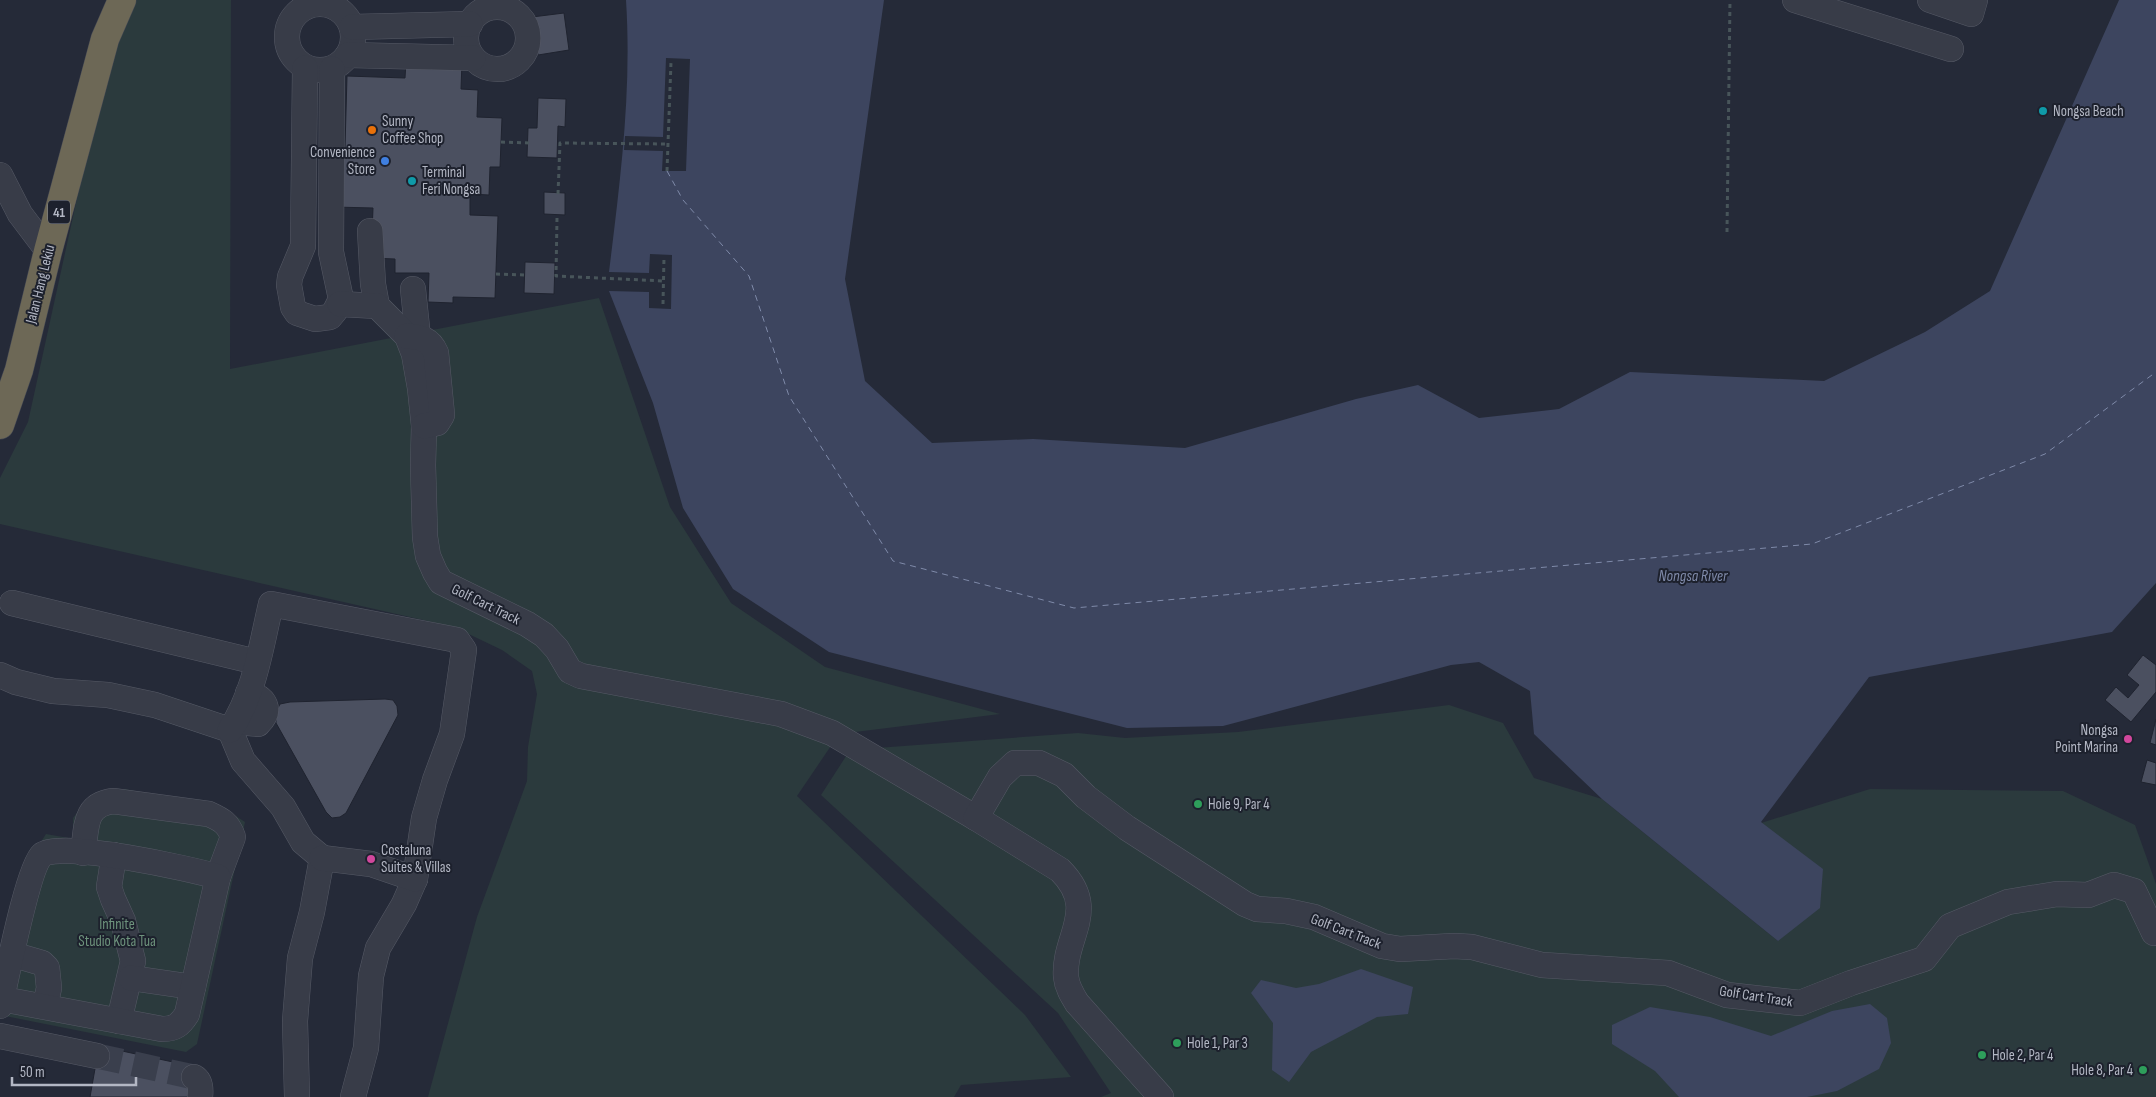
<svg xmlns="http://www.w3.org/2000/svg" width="2156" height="1097" font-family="'Sofia Sans Condensed',sans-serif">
  <rect width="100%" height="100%" fill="#252a38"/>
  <g fill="#2b3a3d">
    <path d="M127 0H231L230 369 599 298 670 507 731 603 825 667 1000 714 839 734 797 796 1025 1015 1071 1077 961 1085 954 1097H428L477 917 527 781 528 747 537 694 532 671 502 650 454 627 0 524V478L28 422 115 25Z"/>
    <path d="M1449 705 1503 723 1534 778 1602 799 1778 941 1761 823 1870 789 2063 791 2135 825 2156 884V1097H1101L1111 1093 1058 1013 821 795 850 750 1078 733 1125 738 1238 732Z"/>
    <path d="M125 789 225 809 245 822 197 1044 186 1052 0 1015 29 861 46 834 74 839 73 818 91 795Z"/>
  </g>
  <g fill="#3d455f">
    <path d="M626 0H884L845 279 865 381 932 443 1033 439 1185 448 1356 399 1418 385 1479 418 1559 409 1630 372 1824 381 1925 332 1990 291 2119 0H2156V583L2112 632 1869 677 1761 822 1823 869 1820 908 1778 941 1602 799 1534 734 1530 691 1479 662 1451 665 1223 726 1127 728 829 652 733 589 683 508 653 403 609 291V272C620 182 632 92 626 0Z"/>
    <path d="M1361 969 1413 987 1408 1014 1377 1017 1311 1052 1289 1082 1272 1070 1273 1023 1251 993 1261 980 1296 988 1319 984Z"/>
    <path d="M1870 1004 1887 1018 1891 1043 1879 1069 1837 1091 1807 1097H1679L1655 1071 1612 1044V1025L1650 1007 1710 1017 1771 1036 1832 1011Z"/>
  </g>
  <g fill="#252a38">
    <path d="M666 58 690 59 686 171H662L663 151 624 150 625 136 663 137Z"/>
    <path d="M650 254 672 255 671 309 649 308V292L609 291V272L649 273Z"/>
  </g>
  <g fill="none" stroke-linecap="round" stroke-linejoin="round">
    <path stroke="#7f8aa9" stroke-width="1" stroke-dasharray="6 5" stroke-linecap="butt" d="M667 171 683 200 749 276 789 396 893 561 1074 608 1812 544 2045 454 2156 372"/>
  </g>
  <g fill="#4b5060" stroke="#1f232f">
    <path d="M564 13 569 50 538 55 532 17Z"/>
    <path d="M406 61 462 62 461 89 478 90 477 117 502 118 500 167H490L489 195 470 194V215L498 216 495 298 453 297V303L428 302 429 273H395V259L371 258 373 208 334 207 335 146 345 147 347 76 405 78Z"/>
    <path d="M538 98 566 99 565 127 558 126 557 158 527 157 528 128H537Z"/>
    <path d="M544 192 565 193V215L544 214Z"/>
    <path d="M525 262 555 263 554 294 524 293Z"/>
    <path d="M2143 655 2156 665V692L2131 722 2105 700 2116 687 2128 698 2139 685 2127 675Z"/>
    <path d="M385 699 393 700 397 706 398 715 346 813 340 817 332 818 326 812 276 723V712L280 704 290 702Z"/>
    <path d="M2156 719V745L2150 743Z"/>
    <path d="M2147 760 2156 763V785L2141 782Z"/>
    <path d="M99 1046 196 1067 190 1097H90Z"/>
  </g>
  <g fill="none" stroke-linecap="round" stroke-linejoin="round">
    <path stroke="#3a3f4d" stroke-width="25" stroke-dasharray="25 12" stroke-linecap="butt" d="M97 1056 194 1077"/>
    <g stroke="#565a66" stroke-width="26">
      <g id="minor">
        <path d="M1795 0 1951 49"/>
        <path d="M1930 0 1971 14 1975 0"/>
        <circle cx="320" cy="37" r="33"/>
        <circle cx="497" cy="38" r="31"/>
        <path d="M352 27 470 24"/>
        <path d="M348 55 473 58"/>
        <path d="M305 68 303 246 290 277 289 285 293 307 297 313 315 319 330 317 335 311 341 299 331 252 332 69"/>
        <path d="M0 175 20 214 48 251"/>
        <path d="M370 231 373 284 377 306"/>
        <path d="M413 289 418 337"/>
        <path d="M340 304 377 306 407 336 414 354 420 388 424 426 423 465 425 537 428 556 435 572 441 582 527 624 544 635 557 649 570 671 581 676 781 714 832 733 976 818"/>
        <path d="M407 336C421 337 430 339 436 353L442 415 437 423 424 426"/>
        <path d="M12 603 257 662"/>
        <path d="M0 675 16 682 53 691 108 695 155 705 230 730 243 761 283 807 303 842 322 858 312 912 300 958 295 1021 297 1097"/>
        <path d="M238 718 248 723 258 724C272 710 266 698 248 693"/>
        <path d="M230 730C255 693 261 646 271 604L457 640 464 650 452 734 435 780 424 818 415 879 404 904 378 948 371 976 366 1048 353 1097"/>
        <path d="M83 853C87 828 83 805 113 801L209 814C222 820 228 823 233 837L218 877"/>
        <path d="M114 855 109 887 113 899 123 921 133 961 119 1021"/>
        <path d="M322 858 371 864 415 879"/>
        <path d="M11 954 42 963 47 968 49 988 45 1006"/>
        <path d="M131 978 193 987"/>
        <path d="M0 1006C6 981 28 867 42 855 60 840 192 869 218 877L187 1014C180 1025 175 1029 162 1029L2 999"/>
        <path d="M0 1036 97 1056"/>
        <path d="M194 1077C201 1081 201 1089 200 1097"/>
        <path d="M1161 1097 1077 1003C1072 995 1067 987 1066 977 1063 936 1100 910 1060 870L976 818 1000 777 1015 763H1039L1064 775 1086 797 1127 828 1245 904 1257 909 1286 911 1314 917 1382 946 1400 949 1454 946 1472 947 1542 965 1668 973 1727 995 1800 1003 1851 983 1924 959 1950 926 2008 902 2057 894 2088 895 2114 885 2134 891 2154 933"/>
      </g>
    </g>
    <g stroke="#434753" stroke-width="29">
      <path id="highway" d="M0 425 19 370 48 251 105 39 122 0"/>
    </g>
    <g stroke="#48555a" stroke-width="3" stroke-dasharray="4 4" stroke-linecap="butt">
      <path d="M501 142 529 143"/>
      <path d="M667 171 671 62"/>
      <path d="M558 194 560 143 668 144"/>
      <path d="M557 218 556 276 664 281"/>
      <path d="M1727 232 1730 0"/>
      <path d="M496 274 526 275"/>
      <path d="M663 304 664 257"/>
    </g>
    <use href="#minor" stroke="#383c48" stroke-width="25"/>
    <use href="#highway" stroke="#6d6856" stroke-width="28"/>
  </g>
  <g fill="#0f9aa8" stroke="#1d212d" stroke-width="2">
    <circle cx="2043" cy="111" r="5"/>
    <circle cx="412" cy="181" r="5"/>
  </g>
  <circle fill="#e8710a" stroke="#1d212d" stroke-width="2" cx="372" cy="130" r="5"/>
  <circle fill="#3f7fe0" stroke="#1d212d" stroke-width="2" cx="385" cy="161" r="5"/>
  <g fill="#d1479c" stroke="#1d212d" stroke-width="2">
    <circle cx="2128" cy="739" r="5"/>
    <circle cx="371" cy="859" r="5"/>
  </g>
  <g fill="#2e9e5b" stroke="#1d212d" stroke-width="2">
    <circle cx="1198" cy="804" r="5"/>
    <circle cx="1177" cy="1043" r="5"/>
    <circle cx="1982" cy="1055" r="5"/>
    <circle cx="2143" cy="1070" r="5"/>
  </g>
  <g text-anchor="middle" stroke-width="4" stroke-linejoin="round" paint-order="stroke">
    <rect fill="#1d212d" stroke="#868a97" stroke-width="1" x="48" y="200.5" width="22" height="23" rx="4"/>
    <g font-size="14" font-weight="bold" fill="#b3b7c4">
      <text x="59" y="217">41</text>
    </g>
    <g font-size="15" fill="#b3b7c4" stroke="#1d212d" text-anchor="start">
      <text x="2053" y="116">Nongsa Beach</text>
      <text x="382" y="126">Sunny<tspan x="382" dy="17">Coffee Shop</tspan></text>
      <text x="375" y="157" text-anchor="end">Convenience<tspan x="375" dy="17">Store</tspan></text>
      <text x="422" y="177">Terminal<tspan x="422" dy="17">Feri Nongsa</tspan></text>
      <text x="2118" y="735" text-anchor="end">Nongsa<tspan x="2118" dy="17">Point Marina</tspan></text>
      <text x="1208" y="809">Hole 9, Par 4</text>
      <text x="381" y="855">Costaluna<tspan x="381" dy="17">Suites &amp; Villas</tspan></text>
      <text x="1187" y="1048">Hole 1, Par 3</text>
      <text x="1992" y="1060">Hole 2, Par 4</text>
      <text x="2133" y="1075" text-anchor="end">Hole 8, Par 4</text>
    </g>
    <g font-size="15" fill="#b3b7c4" stroke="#1d212d">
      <text transform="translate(40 284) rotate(-76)" y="5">Jalan Hang Lekiu</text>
      <text transform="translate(486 604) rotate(26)" y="5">Golf Cart Track</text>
      <text transform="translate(1346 931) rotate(21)" y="5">Golf Cart Track</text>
      <text transform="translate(1756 996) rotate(9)" y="5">Golf Cart Track</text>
    </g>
    <g font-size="15" fill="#6d927c" stroke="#1d212d">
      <text x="117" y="929">Infinite<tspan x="117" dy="17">Studio Kota Tua</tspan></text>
    </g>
    <g font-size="16" font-style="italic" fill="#7f8aa9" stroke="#1d212d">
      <text x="1693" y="581">Nongsa River</text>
    </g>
  </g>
  <path d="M12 1077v8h124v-8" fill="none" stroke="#b3b7c4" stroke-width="2.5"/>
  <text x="20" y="1077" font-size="15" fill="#b3b7c4" stroke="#1d212d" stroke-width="4" paint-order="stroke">50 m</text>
</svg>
